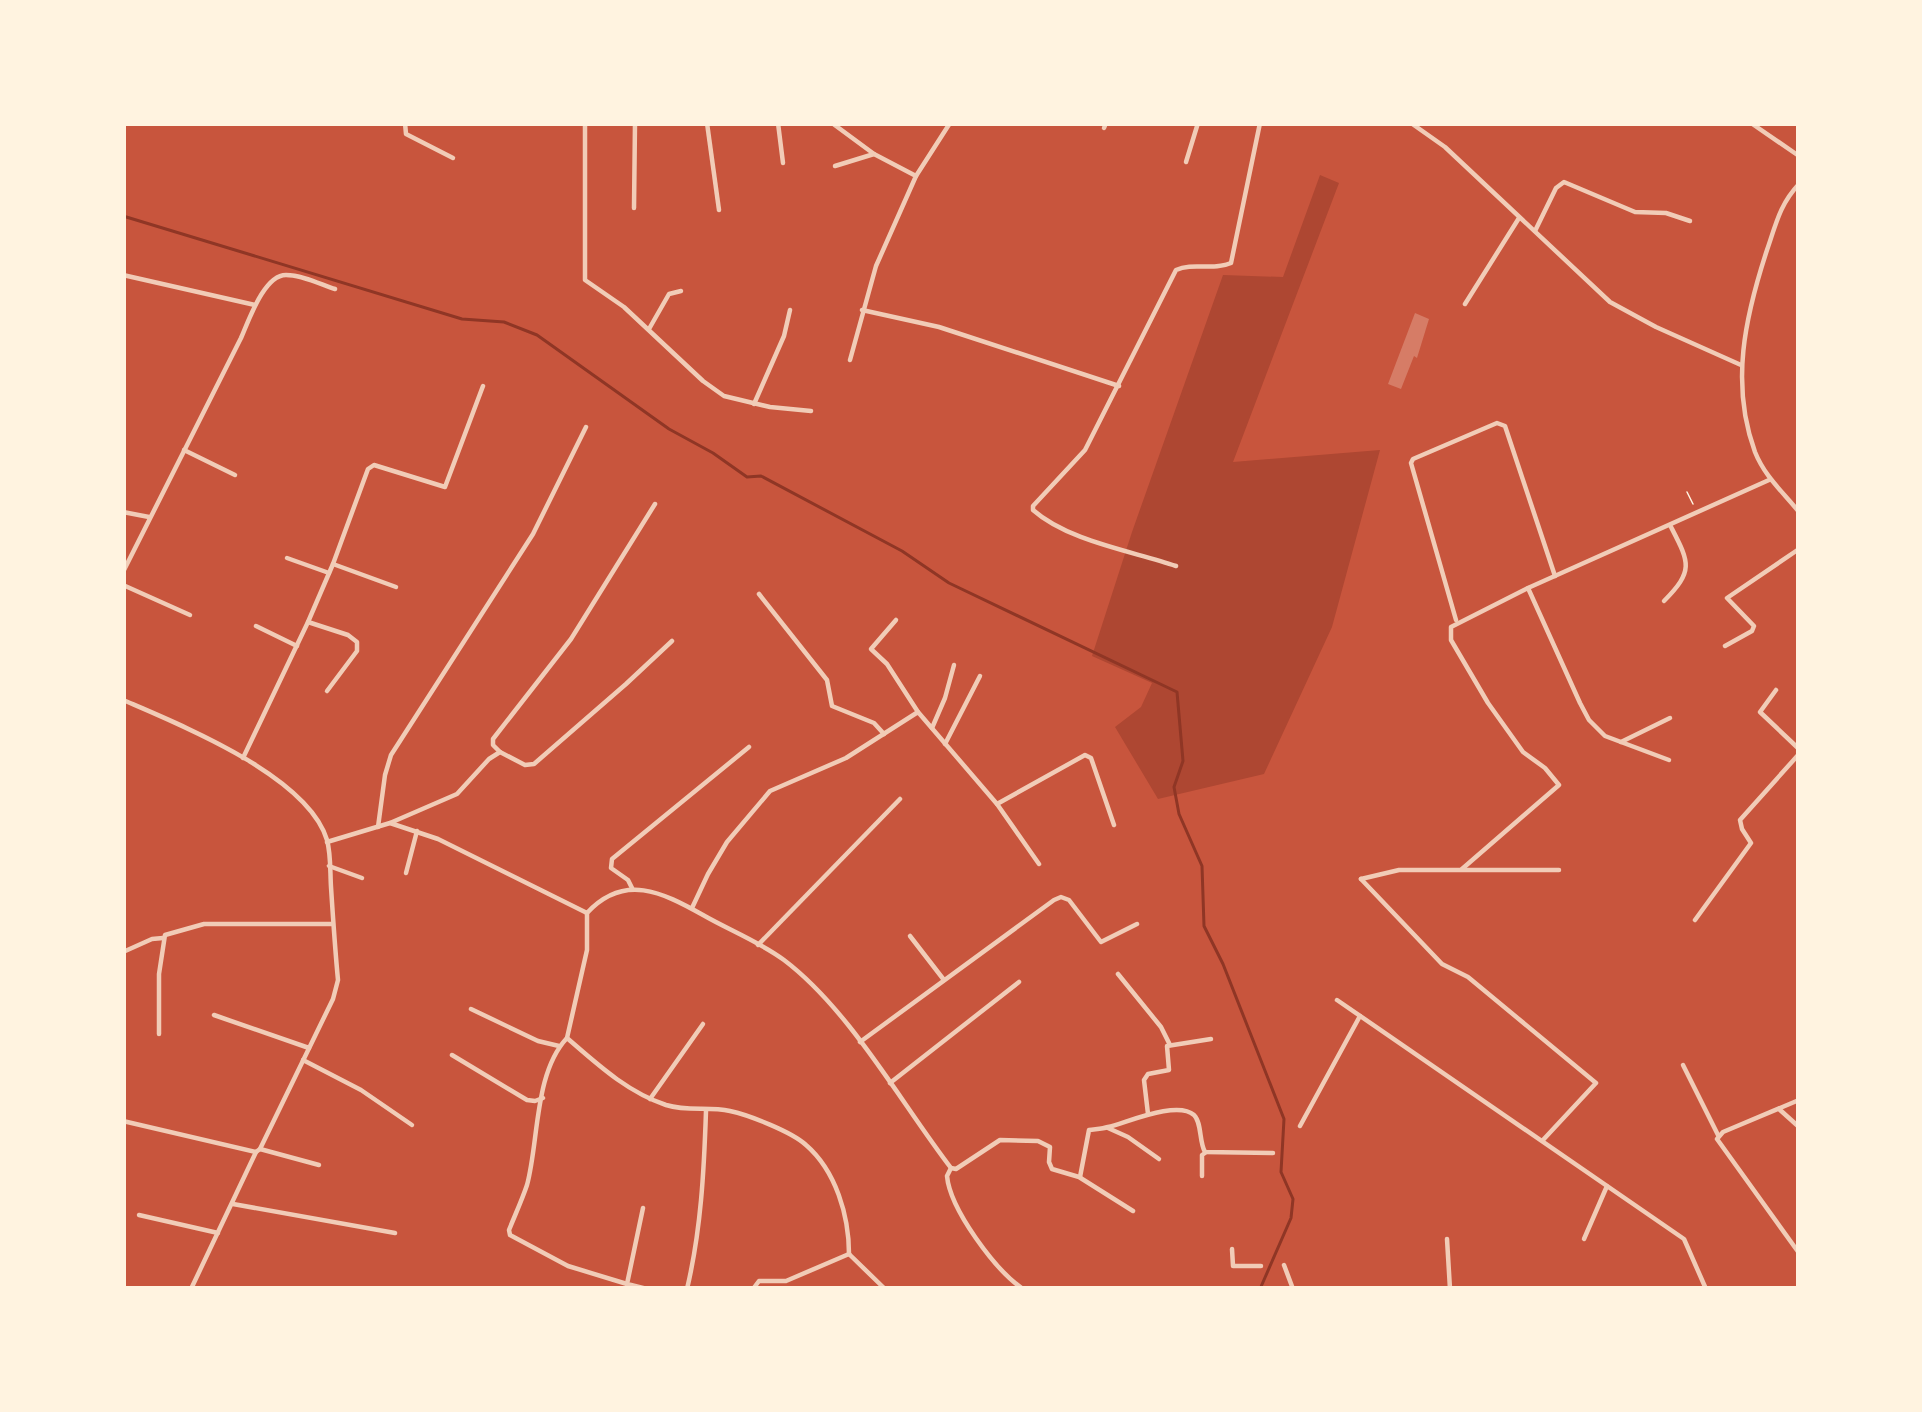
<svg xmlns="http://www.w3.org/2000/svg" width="1922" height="1412" font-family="Lora,serif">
  <rect width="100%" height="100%" fill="#c8553d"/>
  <path fill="#ae4732" d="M1320 175 1339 183 1233 462 1380 450 1332 627 1264 774 1158 799 1115 727 1141 707 1152 683 1092 656 1132 532 1223 275 1283 277Z"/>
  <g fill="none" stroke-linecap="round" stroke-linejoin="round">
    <path stroke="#8f3625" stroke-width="3" d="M123 216 462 319 504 322 537 335 669 429 713 453 747 477 761 476 902 551 949 583 1177 692 1183 761 1174 787 1179 814 1202 866 1204 926 1223 964 1284 1119 1281 1172 1293 1199 1291 1218 1260 1289"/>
  </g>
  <path fill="#d67c66" d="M1415 313 1429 319 1417 358 1414 356 1401 389 1388 384Z"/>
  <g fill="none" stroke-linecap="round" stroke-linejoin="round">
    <path stroke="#fff3e0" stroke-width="1.5" d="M1687 492 1693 504"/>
    <g stroke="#f1ccb7" stroke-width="4.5">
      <path d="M405 123 406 134 453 158"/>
      <path d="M585 123V280L624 307 703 381 724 396 770 407 811 411"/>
      <path d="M707 123 719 210"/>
      <path d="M778 123 783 163"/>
      <path d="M832 123 874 154 916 176 876 266 850 360"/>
      <path d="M1411 123 1445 147 1610 302 1656 327 1741 365"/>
      <path d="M1751 123 1799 156"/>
      <path d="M1104 128 1106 123"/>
      <path d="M1186 162 1198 123"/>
      <path d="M835 166 874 154"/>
      <path d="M916 176 950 123"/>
      <path d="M1799 184C1780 204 1776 224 1767 250 1745 317 1730 384 1755 452 1765 477 1783 492 1799 512"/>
      <path d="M634 208 635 123"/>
      <path d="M1535 231 1556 188 1564 182 1635 212 1666 213 1690 221"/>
      <path d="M123 275 255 305"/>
      <path d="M1465 304 1519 218"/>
      <path d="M862 310 939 327 1119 386"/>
      <path d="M649 329 669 294 681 291"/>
      <path d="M754 404 784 336 790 310"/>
      <path d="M184 450 235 475"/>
      <path d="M123 512 149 517"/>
      <path d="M287 558 329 573"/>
      <path d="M333 564 396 587"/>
      <path d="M1176 566C1132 551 1068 541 1033 510V506L1085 450 1176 270C1193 262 1213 271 1231 263L1260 123"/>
      <path d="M123 572 241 338C249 320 264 275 286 275 302 275 320 284 335 289"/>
      <path d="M123 585 190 615"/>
      <path d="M1528 588 1580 703 1589 720 1605 736 1669 760"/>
      <path d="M759 594 827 680 832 706 874 723 884 734"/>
      <path d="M1664 601C1695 570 1689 562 1670 525"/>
      <path d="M896 620 871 649 887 664 918 712"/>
      <path d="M1456 620 1411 463 1413 459 1497 423 1505 426 1555 576"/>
      <path d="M308 622 348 635 357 642V651L327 691"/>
      <path d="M256 626 297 646"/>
      <path d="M1725 646 1752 631 1754 626 1727 598 1799 549"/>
      <path d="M1776 690 1760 712 1799 749"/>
      <path d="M932 728 945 698 954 665"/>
      <path d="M1621 742 1670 718"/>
      <path d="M945 744 980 676"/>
      <path d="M500 752 493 745V739L571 639 655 504"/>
      <path d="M243 758 308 622 333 564 368 469 374 465 445 487 483 386"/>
      <path d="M997 804 1085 755 1091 758 1114 825"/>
      <path d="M390 823 457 794 489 759 500 752 525 765 534 764 626 684 672 641"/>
      <path d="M378 827 385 775 391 755 533 534 586 427"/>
      <path d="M327 842 390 823 438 839 587 913C624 873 662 892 703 915 729 930 760 942 784 960 850 1010 901 1103 951 1168L956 1169 1000 1140 1038 1141 1050 1147 1049 1162 1052 1169 1079 1177 1133 1211"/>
      <path d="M329 866 362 878"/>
      <path d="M1462 869 1559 785 1545 768 1523 752 1488 703 1451 640V627L1528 588 1769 480"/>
      <path d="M406 873 417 831"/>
      <path d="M1361 879 1442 964 1468 977 1596 1083 1543 1140"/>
      <path d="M1361 879 1399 870H1559"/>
      <path d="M632 888 628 880 611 868 612 859 749 747"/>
      <path d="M692 908 708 874 727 842 770 791 846 758 918 712 997 804 1039 864"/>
      <path d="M587 913V950L567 1038C597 1064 627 1092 666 1105 689 1112 708 1106 730 1111 749 1115 792 1132 806 1145 836 1171 849 1216 849 1254"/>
      <path d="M1695 920 1751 843 1742 829 1740 820 1799 754"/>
      <path d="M910 936 944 980"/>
      <path d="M758 945 900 799"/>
      <path d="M123 952 152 939 163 938"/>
      <path d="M1118 974 1161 1027 1170 1045"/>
      <path d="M1337 1000 1684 1239 1706 1289"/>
      <path d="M471 1009 538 1041 559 1046"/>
      <path d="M214 1015 309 1048"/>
      <path d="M159 1034V974L165 935 204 924H333"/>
      <path d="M567 1038C534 1073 539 1141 527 1185 522 1200 515 1215 509 1230L510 1235 568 1266 627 1284"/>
      <path d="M860 1042 1054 900 1061 897 1069 900 1101 942 1137 924"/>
      <path d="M452 1055 527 1100 535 1101 543 1098"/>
      <path d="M303 1060 361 1090 412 1125"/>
      <path d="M1683 1065 1718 1135"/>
      <path d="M890 1083 1019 982"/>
      <path d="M650 1099 703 1024"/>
      <path d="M1799 1100 1723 1132 1717 1139 1799 1253"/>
      <path d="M1779 1109 1799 1127"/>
      <path d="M1148 1114 1144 1080 1148 1074 1169 1070 1167 1046 1211 1039"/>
      <path d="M123 1121 256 1152"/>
      <path d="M1300 1126 1360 1016"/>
      <path d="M1108 1128 1128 1137 1159 1159"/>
      <path d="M260 1149 319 1165"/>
      <path d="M951 1168 947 1176C950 1209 995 1270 1023 1289"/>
      <path d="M1202 1176V1155L1205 1153"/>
      <path d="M1080 1177 1089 1130C1095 1129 1102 1129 1108 1127 1126 1123 1177 1100 1194 1115 1202 1123 1199 1142 1205 1152L1273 1153"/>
      <path d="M233 1204 395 1233"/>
      <path d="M643 1208 627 1284 647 1289"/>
      <path d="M139 1215 218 1233"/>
      <path d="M1447 1239 1450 1289"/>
      <path d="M1584 1239 1607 1186"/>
      <path d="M1232 1249 1233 1266H1261"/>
      <path d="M849 1254 885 1289"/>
      <path d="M1284 1265 1293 1289"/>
      <path d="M687 1289C701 1230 704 1171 706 1111"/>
      <path d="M753 1289 759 1281H786L849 1254"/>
    </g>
    <path stroke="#f1ccb7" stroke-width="4.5" d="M123 700C181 725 308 776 327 840 331 854 330 872 331 887 333 918 335 949 338 980L333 999 260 1149 256 1152 191 1289"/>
  </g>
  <rect width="1922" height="1412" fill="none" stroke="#fff3e0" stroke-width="252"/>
</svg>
